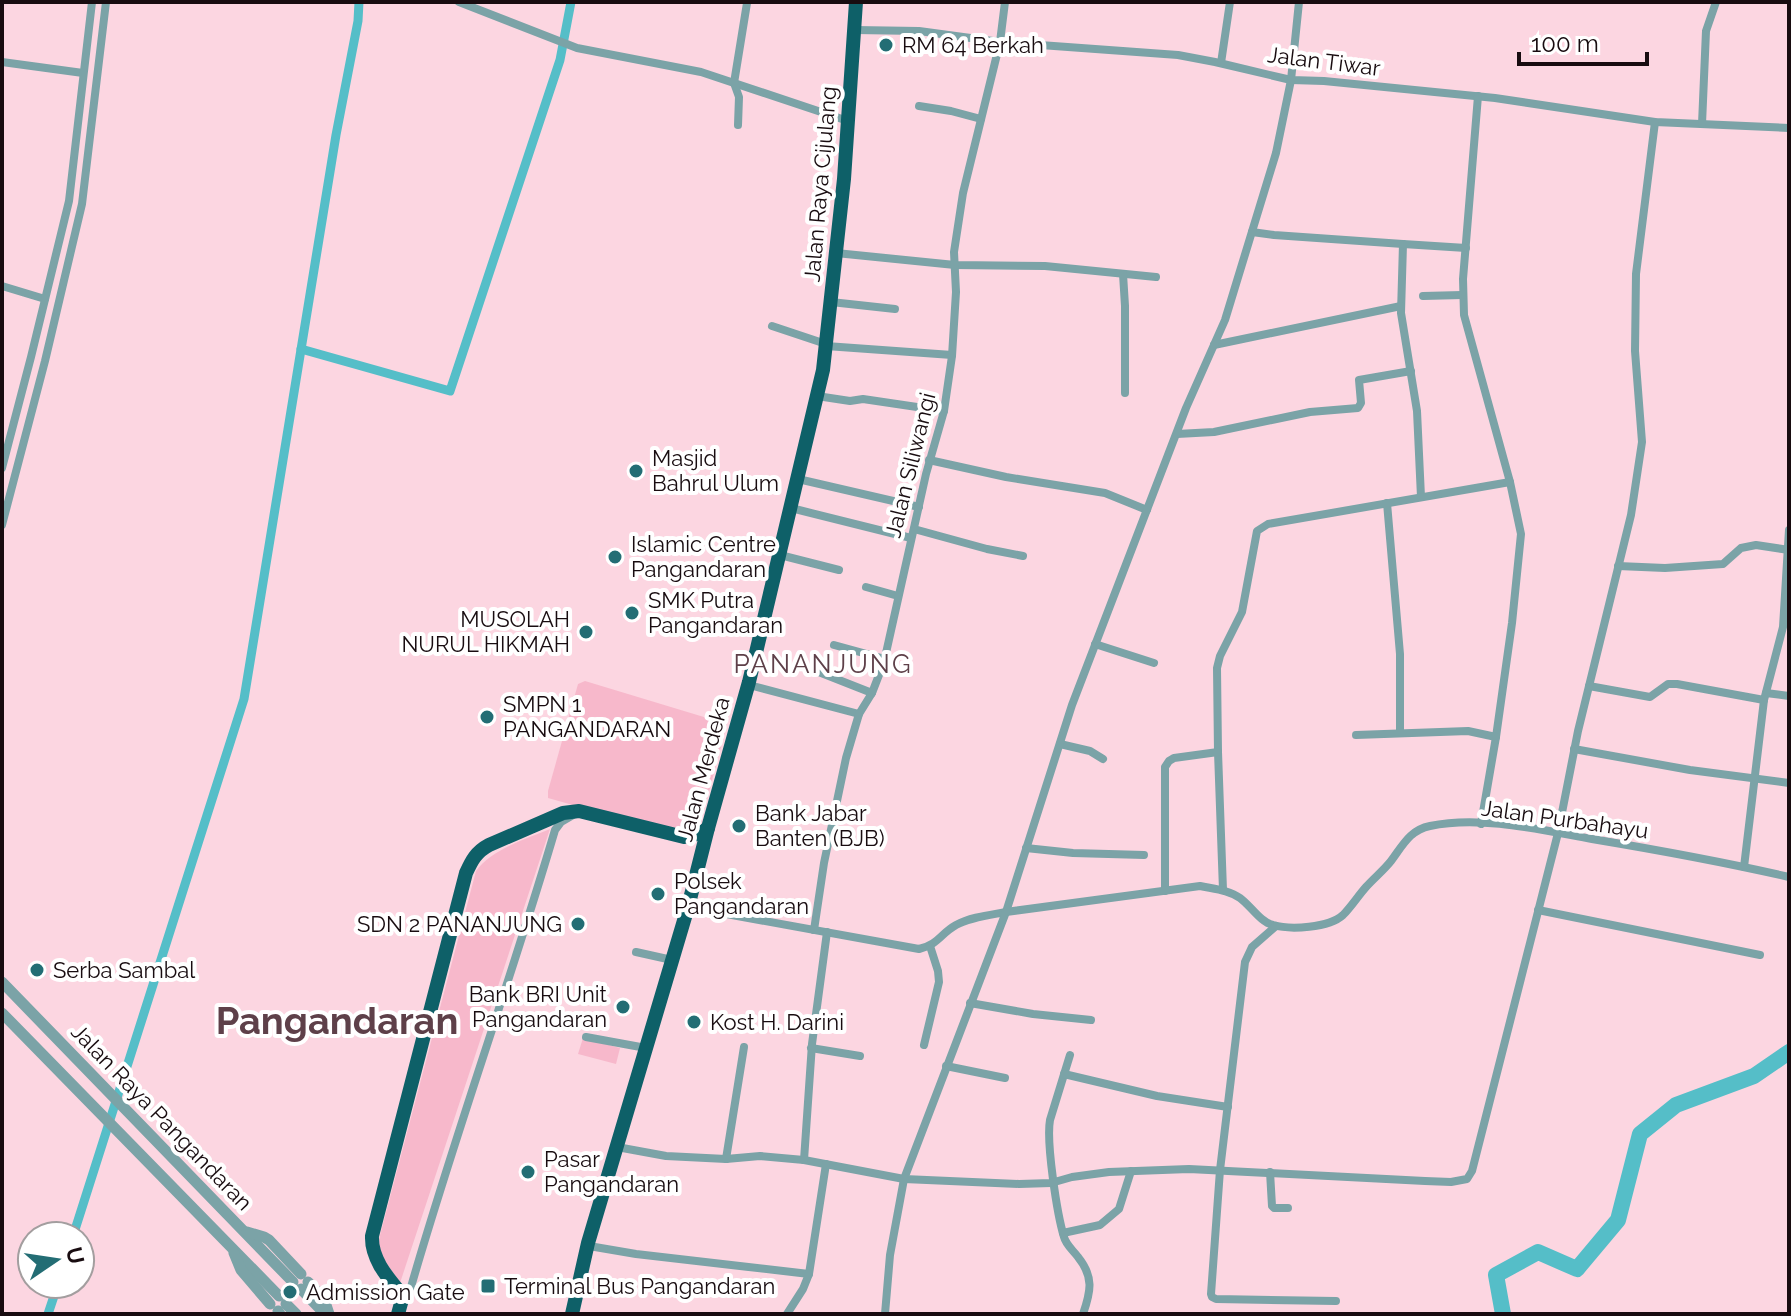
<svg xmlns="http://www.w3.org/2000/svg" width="1791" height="1316" font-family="Raleway,sans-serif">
  <rect width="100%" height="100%" fill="#fcd6e1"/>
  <g fill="#f7b8cb">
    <path d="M585 681 727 724 700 826 693 832 601 813 548 798V791L578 684Z"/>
    <path d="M550 829 400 1283 380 1254 379 1239 476 871C492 849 526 839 550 829Z"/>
    <path d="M583 1038 620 1048 616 1064 578 1054Z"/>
  </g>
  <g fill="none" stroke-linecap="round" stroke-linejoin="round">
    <g stroke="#55bec8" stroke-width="9">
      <path d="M301 349 450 391 560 60 571 2"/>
      <path d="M73 1236 244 699 336 135 358 21 359 2"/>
      <path d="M48 1314 58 1284"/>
    </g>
    <path stroke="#55bec8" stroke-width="16" d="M1503 1314 1496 1275 1538 1252 1577 1269 1618 1220 1640 1134 1676 1105 1754 1076 1789 1052"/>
    <g stroke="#7ba3a7" stroke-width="8">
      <path d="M459 2 577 48 701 72 848 121"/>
      <path d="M855 30 919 31 1000 42 1178 55 1215 62 1291 80 1324 81 1495 98 1655 122 1789 128"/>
      <path d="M2 62 83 73"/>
      <path d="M1221 63 1230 2"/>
      <path d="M1478 96 1463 279 1464 315 1510 482 1521 534 1512 623 1496 737 1481 824"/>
      <path d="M919 106 951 111 981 119"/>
      <path d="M1702 124 1706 31 1716 2"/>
      <path d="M738 125 739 97 734 83 747 3"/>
      <path d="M1252 232 1274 235 1403 244 1401 313 1417 411 1421 497"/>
      <path d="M1403 244 1466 248"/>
      <path d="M836 253 955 265 1045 266 1156 277"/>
      <path d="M1123 274 1125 306V393"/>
      <path d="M2 286 45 299"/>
      <path d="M1423 296 1462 295"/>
      <path d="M831 302 895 309"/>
      <path d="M772 326 826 344"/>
      <path d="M1214 345 1401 306"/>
      <path d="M826 346 952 355"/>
      <path d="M817 396 850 401 863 399 944 411"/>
      <path d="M1177 434 1214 432 1310 412 1358 408 1361 403 1359 380 1411 371"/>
      <path d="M929 460 1006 477 1105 493 1147 510"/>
      <path d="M2 468 31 357 69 201 92 2"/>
      <path d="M798 479 919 507"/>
      <path d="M1387 503 1400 654V733"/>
      <path d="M791 508 911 538"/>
      <path d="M2 525 45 361 82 204 106 2"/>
      <path d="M914 529 987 549 1023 556"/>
      <path d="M780 555 839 570"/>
      <path d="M1618 566 1665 568 1723 564 1741 548 1756 545 1789 550"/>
      <path d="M866 587 898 596"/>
      <path d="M1095 644 1154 663"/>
      <path d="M834 645 885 659"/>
      <path d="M811 669 872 693"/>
      <path d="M749 685 859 714"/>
      <path d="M1589 686 1650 697 1668 684H1677L1764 700"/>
      <path d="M1766 693 1789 696"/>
      <path d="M1356 735 1468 731 1496 737"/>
      <path d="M1060 744 1090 751 1103 759"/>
      <path d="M1574 749 1690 770 1789 783"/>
      <path d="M1026 848 1073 853 1144 855"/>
      <path d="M1744 867 1764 700 1783 627 1789 530"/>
      <path d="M1223 890 1218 752 1217 668 1220 656 1242 612 1257 531 1268 524 1510 482"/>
      <path d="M1165 891V767L1169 761 1174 758 1218 752"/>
      <path d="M688 907 919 949C939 944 940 934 956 925 971 917 990 915 1006 912L1200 886C1214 889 1229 890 1240 898 1251 906 1260 922 1273 925 1290 930 1329 928 1343 915 1351 907 1358 896 1366 887 1374 878 1384 870 1391 861 1403 845 1410 830 1430 826 1480 815 1542 830 1592 839 1658 850 1724 862 1789 877"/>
      <path d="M1538 910 1760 955"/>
      <path d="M1276 926 1252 947 1245 962 1220 1170 1211 1294 1212 1297 1216 1299 1336 1301"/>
      <path d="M814 930 824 863 846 758 859 714 872 693 884 662 926 474 944 411 952 356 956 292 954 252 963 193 1000 42 1005 2"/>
      <path d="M636 952 672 960"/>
      <path d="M970 1003 1033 1014 1091 1020"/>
      <path d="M586 1037 646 1048"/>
      <path d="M924 1045 939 982 938 971 930 946"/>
      <path d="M811 1048 860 1056"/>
      <path d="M1070 1055 1050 1120C1046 1142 1057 1214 1064 1237 1066 1245 1073 1250 1078 1257 1094 1277 1091 1291 1083 1314"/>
      <path d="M946 1066 1005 1078"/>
      <path d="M1064 1074 1157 1096 1228 1107"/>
      <path d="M617 1147 666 1156 726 1159 760 1156 804 1160 904 1179 1019 1184 1051 1183 1072 1177 1109 1172 1189 1169 1425 1181 1451 1182 1467 1179 1472 1171 1558 833 1578 731 1631 515 1642 442 1635 351 1636 274 1655 122"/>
      <path d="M726 1159 744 1047"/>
      <path d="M804 1160 812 1044 827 932"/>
      <path d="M1270 1172 1272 1206 1274 1208H1288"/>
      <path d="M1063 1233 1100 1225 1119 1209 1131 1171"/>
      <path d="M589 1246 636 1254 809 1274"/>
      <path d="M403 1296 411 1287C455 1134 510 983 555 830L561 822 573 815"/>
      <path d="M787 1314 803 1289 809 1274 826 1164"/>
      <path d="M885 1314 890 1255 904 1179 1006 912 1072 705 1186 408 1225 320 1276 153 1291 80 1299 2"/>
    </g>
    <g stroke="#7ba3a7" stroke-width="11">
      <path d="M2 982 293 1282"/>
      <path d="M2 1013 279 1296"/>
      <path d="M247 1232 264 1237 269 1240 301 1274"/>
      <path d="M234 1253 241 1270 270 1304"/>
      <path d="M308 1282 324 1299 329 1314"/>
      <path d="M301 1289 325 1314"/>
      <path d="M286 1304 296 1314"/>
      <path d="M278 1311 280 1314"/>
    </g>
    <g stroke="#0e6068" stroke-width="14">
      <path d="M398 1314 403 1296C389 1279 371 1260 372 1236L466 873C472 860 476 852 489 845L563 813 579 811 684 837 701 833 708 828"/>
      <path d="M572 1314 588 1243 688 907 708 828 749 682 823 370 844 179 856 2"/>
    </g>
  </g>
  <g fill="#236d74" stroke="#fff" stroke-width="3">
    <circle cx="886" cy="45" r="8"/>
    <circle cx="636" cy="471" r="8"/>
    <circle cx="615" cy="557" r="8"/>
    <circle cx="632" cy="613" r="8"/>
    <circle cx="586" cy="632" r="8"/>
    <circle cx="487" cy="717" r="8"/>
    <circle cx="739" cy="826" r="8"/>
    <circle cx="658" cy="894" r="8"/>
    <circle cx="578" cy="924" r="8"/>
    <circle cx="37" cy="970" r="8"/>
    <circle cx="623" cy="1007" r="8"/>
    <circle cx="694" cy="1022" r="8"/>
    <circle cx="528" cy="1172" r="8"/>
    <rect x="480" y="1278" width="16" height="16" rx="4"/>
    <circle cx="290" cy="1292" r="8"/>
  </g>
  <g text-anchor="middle" stroke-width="8" stroke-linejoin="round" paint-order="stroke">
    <g font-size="22" fill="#180c10" stroke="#fff" text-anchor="start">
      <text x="902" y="53">RM 64 Berkah</text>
      <text x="652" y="466">Masjid<tspan x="652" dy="25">Bahrul Ulum</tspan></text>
      <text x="631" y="552">Islamic Centre<tspan x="631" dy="25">Pangandaran</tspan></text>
      <text x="648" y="608">SMK Putra<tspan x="648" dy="25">Pangandaran</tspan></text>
      <text x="570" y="627" text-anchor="end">MUSOLAH<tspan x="570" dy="25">NURUL HIKMAH</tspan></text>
      <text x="503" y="712">SMPN 1<tspan x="503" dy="25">PANGANDARAN</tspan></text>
      <text x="755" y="821">Bank Jabar<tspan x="755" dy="25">Banten (BJB)</tspan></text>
      <text x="674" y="889">Polsek<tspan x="674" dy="25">Pangandaran</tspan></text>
      <text x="562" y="932" text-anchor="end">SDN 2 PANANJUNG</text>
      <text x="53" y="978">Serba Sambal</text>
      <text x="607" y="1002" text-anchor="end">Bank BRI Unit<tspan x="607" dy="25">Pangandaran</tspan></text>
      <text x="710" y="1030">Kost H. Darini</text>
      <text x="544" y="1167">Pasar<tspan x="544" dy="25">Pangandaran</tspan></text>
      <text x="504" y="1294">Terminal Bus Pangandaran</text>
      <text x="306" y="1300">Admission Gate</text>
    </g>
    <g font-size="22" fill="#180c10" stroke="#fff">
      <text transform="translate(1324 61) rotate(7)" y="8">Jalan Tiwar</text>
      <text transform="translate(820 184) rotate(-85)" y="8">Jalan Raya Cijulang</text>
      <text transform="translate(910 465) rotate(-76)" y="8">Jalan Siliwangi</text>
      <text transform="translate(703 769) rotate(-75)" y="8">Jalan Merdeka</text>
      <text transform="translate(1565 819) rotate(8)" y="8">Jalan Purbahayu</text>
      <text transform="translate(162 1117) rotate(46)" y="8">Jalan Raya Pangandaran</text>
    </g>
    <g font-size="26" letter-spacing="2" fill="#5e4049" stroke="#fff">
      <text x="823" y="673">PANANJUNG</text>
    </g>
    <g font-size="38" font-weight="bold" fill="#5e4049" stroke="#fff">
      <text x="337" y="1034">Pangandaran</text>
    </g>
  </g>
  <rect width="1791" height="1316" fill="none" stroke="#180c10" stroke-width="8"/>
  <g transform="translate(56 1260) rotate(77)"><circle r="38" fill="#ffffff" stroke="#a39e9f" stroke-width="2"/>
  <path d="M0-6L14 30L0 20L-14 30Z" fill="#236d74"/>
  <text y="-12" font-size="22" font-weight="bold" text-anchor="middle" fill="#180c10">U</text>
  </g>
  <path d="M1519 52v12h128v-12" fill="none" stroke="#180c10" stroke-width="4"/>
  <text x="1531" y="52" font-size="24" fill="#180c10" stroke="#ffffff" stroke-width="6" paint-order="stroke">100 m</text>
</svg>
